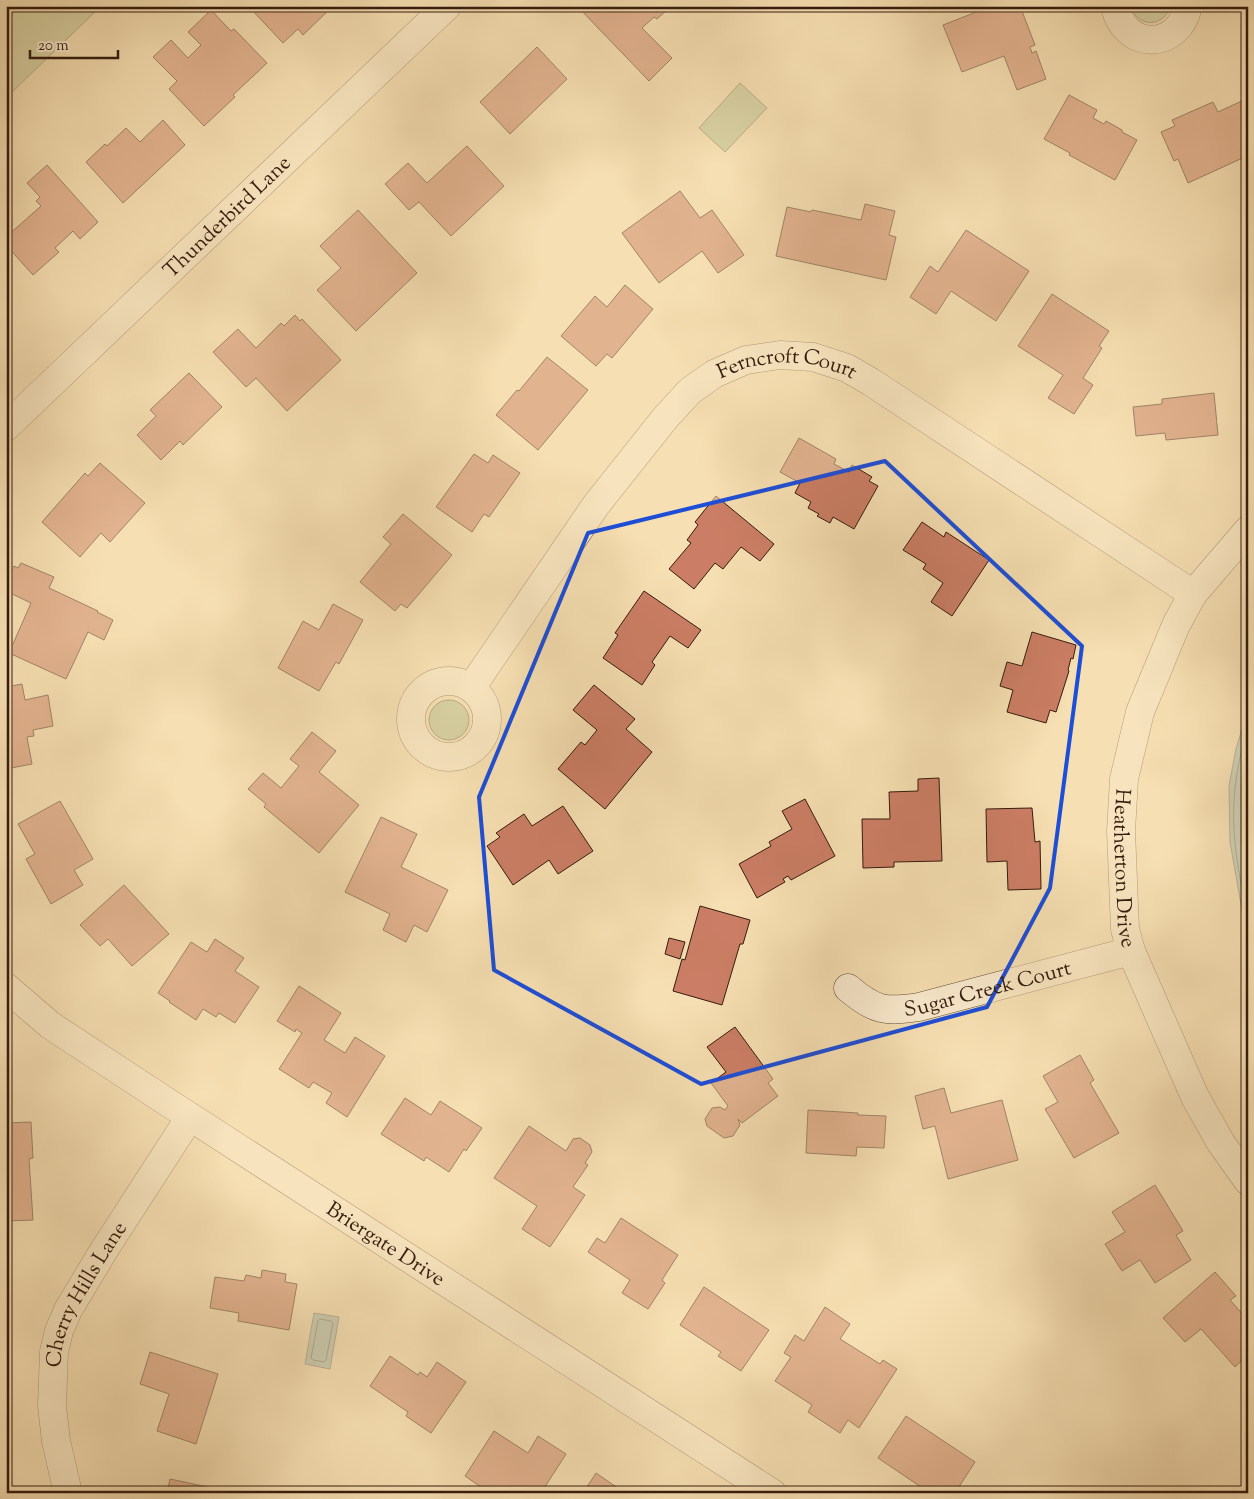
<svg xmlns="http://www.w3.org/2000/svg" width="1254" height="1499" font-family="'Sorts Mill Goudy',serif">
  <rect width="100%" height="100%" fill="#f6dfb2"/>
  <filter id="stains"><feTurbulence type="fractalNoise" baseFrequency=".004" numOctaves="4"/><feColorMatrix values="0 0 0 0 .2 0 0 0 0 .09 0 0 0 0 .02 0 0 0 .5 -.17"/></filter>
  <radialGradient id="worn" r=".72"><stop offset=".6" stop-color="#630" stop-opacity="0"/><stop offset="1" stop-color="#630" stop-opacity=".3"/></radialGradient>
  <g fill="#b6c390" stroke="#756f4f">
    <path d="M6 6H101L6 98Z"/>
    <path d="M1131 6H1170C1165 28 1136 28 1131 6Z"/>
    <path d="M740 83 767 108 725 152 699 128Z"/>
    <circle cx="449" cy="720" r="20"/>
  </g>
  <g fill="#9dbcb2" stroke="#737c70">
    <path d="M1248 715V944L1230 842 1229 786 1236 749 1244 722Z"/>
    <path d="M314 1313 339 1317 330 1369 305 1364Z"/>
  </g>
  <g fill="none" stroke-linecap="round" stroke-linejoin="round">
    <g stroke="#686c60" stroke-width="1">
      <path d="M1248 728C1236 765 1231 803 1235 842 1237 867 1243 893 1248 918"/>
      <path d="M1248 749 1241 787V841L1248 881"/>
      <path d="M320 1319 331 1321 333 1323 326 1360 324 1362 313 1360 311 1358 318 1321Z"/>
    </g>
  </g>
  <g fill="#cb7e65" stroke="#341b0e">
    <path d="M253 6H333L303 35 298 29 283 43 251 9Z"/>
    <path d="M577 6H666L668 9 657 19 654 17 642 28 672 58 649 81Z"/>
    <path d="M992 6H1020L1035 45 1030 47 1032 53 1036 51 1046 79 1017 90 1004 56 962 72 943 25Z"/>
    <path d="M211 10 231 31 234 29 267 63 233 95 235 97 204 126 169 89 177 81 153 57 171 40 188 58 201 45 188 32Z"/>
    <path d="M537 47 567 79 510 134 480 102Z"/>
    <path d="M1069 95 1097 110 1093 118 1104 124 1106 121 1122 130V132L1137 140 1115 180 1069 155 1070 153 1044 139Z"/>
    <path d="M1244 100 1248 109V158L1247 156 1188 183 1178 159 1174 161 1161 132 1175 126 1172 120 1213 102 1218 112Z"/>
    <path d="M163 120 185 145 123 203 86 162 105 144 107 146 126 128 140 142Z"/>
    <path d="M467 146 504 186 451 236 419 202 409 210 385 184 408 163 427 183Z"/>
    <path d="M47 165 98 222 80 239 73 231 55 248 59 252 33 275 6 245V237L41 206 36 201 40 197 27 183Z"/>
    <path d="M680 191 700 218 712 210 744 255 718 273 702 251 659 283 622 233Z"/>
    <path d="M865 204 895 211 889 235 896 237 886 280 776 256 787 207 811 212 812 210 861 220Z"/>
    <path d="M358 210 417 273 356 331 317 290 341 268 320 246Z"/>
    <path d="M966 230 1029 271 996 321 951 291 936 314 910 297 930 266 938 272Z"/>
    <path d="M625 285 653 309 612 358 607 354 596 366 561 336 595 296 607 307Z"/>
    <path d="M1052 294 1109 331 1099 346 1102 348 1083 378 1093 385 1074 414 1048 398 1063 375 1018 346Z"/>
    <path d="M295 315 300 321 302 319 341 360 287 411 256 378 246 387 213 352 238 329 256 348 281 323 284 326Z"/>
    <path d="M547 357 588 390 538 450 496 415 517 390 519 391Z"/>
    <path d="M189 373 222 407 183 445 180 441 161 460 137 435 156 416 150 410Z"/>
    <path d="M1214 393 1218 435 1166 440 1165 433 1136 436 1133 407 1162 404V399Z"/>
    <path d="M799 438 836 459 834 464 849 472 852 465 872 477 869 481 878 486 854 529 833 517 830 523 817 516 819 514 808 508 811 502 795 493 800 483 780 472Z"/>
    <path d="M474 454 488 463 493 455 520 473 489 517 484 514 472 532 436 507Z"/>
    <path d="M100 463 145 503 110 542 101 533 80 557 42 522 85 473 88 476Z"/>
    <path d="M716 496 774 544 760 561 741 547 723 569 715 563 694 589 669 569 691 543 687 540 698 525 695 522Z"/>
    <path d="M403 514 452 555 407 608 401 604 395 611 360 582 391 544 383 537Z"/>
    <path d="M922 522 944 537 946 532 989 560 952 616 931 602 943 583 923 569 926 564 903 550Z"/>
    <path d="M21 563 54 577 49 588 98 611 97 612 113 620 104 640 88 632 66 679 9 653 31 603 6 591V583L14 566 18 568Z"/>
    <path d="M644 591 701 630 688 648 670 636 652 662 655 665 642 685 603 658 618 635 615 633Z"/>
    <path d="M333 604 363 620 339 664 336 662 319 691 278 668 303 621 319 630Z"/>
    <path d="M1032 632 1076 645 1073 659 1071 658 1068 670 1069 671 1056 712 1050 710 1046 723 1007 712 1013 690 1000 686 1007 662 1022 666Z"/>
    <path d="M22 684 25 700 48 695 53 726 33 730 34 736 27 737 32 764 6 769V687Z"/>
    <path d="M594 685 635 719 626 729 652 752 605 809 558 769 581 742 585 745 597 730 573 710Z"/>
    <path d="M312 732 336 751 319 772 359 805 319 853 264 807 266 804 248 789 263 773 281 788 299 766 290 759Z"/>
    <path d="M939 778 942 861 894 862V867L863 868 862 819H890L889 792 918 791V779Z"/>
    <path d="M805 799 835 856 791 880 788 876 783 879 785 882 757 898 739 864 771 846 769 842 792 829 782 811Z"/>
    <path d="M60 801 93 859 74 870 83 885 51 904 26 859 35 854 18 824Z"/>
    <path d="M563 806 593 851 558 874 549 860 513 885 487 846 500 837 496 833 524 814 532 826Z"/>
    <path d="M1032 808 1035 842 1040 841 1041 889 1008 890 1007 861 987 862 986 809Z"/>
    <path d="M381 817 417 834 401 867 448 890 427 932 414 925 406 942 383 930 390 914 345 892Z"/>
    <path d="M124 885 169 934 132 966 108 939 100 946 80 925Z"/>
    <path d="M700 906 750 920 743 944H740L722 1005 673 991 682 959 685 960Z"/>
    <path d="M669 938 685 942 680 959 665 954Z"/>
    <path d="M215 939 244 958 235 971 259 987 235 1023 219 1013 216 1017 203 1009 196 1020 169 1002 170 1001 158 993 191 942 207 952Z"/>
    <path d="M299 986 341 1013 324 1040 345 1053 355 1037 385 1056 347 1117 326 1103 332 1093 313 1082 309 1088 279 1069 302 1033 296 1029 295 1032 277 1021Z"/>
    <path d="M735 1027 773 1079 768 1083 778 1096 742 1123 738 1119 740 1125 733 1136 724 1138 707 1126 705 1119 712 1108 720 1107 725 1110 728 1106 711 1083 726 1072 707 1047Z"/>
    <path d="M1080 1055 1094 1080 1090 1083 1119 1133 1074 1158 1045 1109 1058 1102 1043 1076Z"/>
    <path d="M944 1088 951 1113 1002 1100 1018 1160 948 1179 935 1126 923 1129 915 1096Z"/>
    <path d="M405 1098 431 1115 440 1101 482 1128 466 1151 464 1149 449 1172 426 1157 424 1161 381 1134Z"/>
    <path d="M808 1110 858 1113V1115L886 1116 884 1148 857 1147 856 1156 806 1153Z"/>
    <path d="M31 1122 33 1158 29 1159 33 1220 6 1221V1123Z"/>
    <path d="M529 1126 566 1151 573 1139 580 1138 590 1145 592 1152 585 1163 588 1165 573 1187 585 1195 550 1247 522 1229 537 1206 494 1178Z"/>
    <path d="M1155 1185 1183 1231 1176 1235 1191 1260 1155 1283 1140 1260 1122 1271 1105 1244 1125 1232 1112 1212Z"/>
    <path d="M621 1218 678 1255 662 1280 665 1283 648 1309 622 1293 630 1280 588 1252 597 1238 605 1243Z"/>
    <path d="M262 1270 286 1274 285 1282 297 1284 289 1330 238 1321 239 1313 210 1308 215 1277 244 1281 246 1275 261 1278Z"/>
    <path d="M1215 1272 1236 1296 1230 1300 1248 1320V1355L1235 1367 1201 1329 1185 1342 1163 1318Z"/>
    <path d="M704 1287 769 1330 741 1371 718 1356 721 1352 680 1325Z"/>
    <path d="M825 1307 850 1324 840 1339 880 1364 883 1360 897 1369 859 1428 848 1420 840 1433 808 1412 812 1405 775 1381 791 1357 784 1353 795 1335 804 1341Z"/>
    <path d="M150 1352 218 1374 196 1444 157 1431 169 1394 140 1384Z"/>
    <path d="M390 1356 418 1375 420 1372 427 1377 437 1362 466 1382 431 1433 406 1416 408 1412 370 1386Z"/>
    <path d="M906 1416 975 1462 955 1493H930L878 1458Z"/>
    <path d="M494 1431 528 1453 538 1436 566 1454 541 1493H477L481 1487 465 1476Z"/>
    <path d="M596 1473 625 1493H583Z"/>
    <path d="M170 1479 231 1492 167 1493Z"/>
    <path d="M1003 1487 1012 1493H999Z"/>
  </g>
  <g fill="none" stroke-linecap="round" stroke-linejoin="round">
    <g stroke="#644c37" stroke-width="29">
      <g id="minor">
        <path d="M1115 6C1124 51 1179 51 1188 6"/>
        <path id="s1" d="M6 427 447 6"/>
        <path id="s2" d="M1248 530 1193 594 1176 625 1140 712 1124 779 1121 831 1125 929 1131 951 1195 1097 1221 1143 1248 1181"/>
        <circle cx="449" cy="719" r="38"/>
        <path id="s3" d="M471 688 596 505 666 417 690 391 714 374 746 360 780 355 813 357 847 368 871 382 1193 594"/>
        <path id="s4" d="M6 987 50 1025 161 1098 772 1493"/>
        <path id="s5" d="M848 988C875 1011 885 1012 919 1007L1131 951"/>
        <path id="s6" d="M68 1493 56 1441 52 1406 54 1352 59 1331 68 1310 104 1250 190 1117"/>
      </g>
    </g>
    <use href="#minor" stroke="#f9eacd" stroke-width="28"/>
  </g>
  <path d="M0 0H1254V1499H0ZM885 461 1082 646 1050 888 987 1007 701 1084 494 970 479 797 588 533Z" fill="#f6dfb2" fill-opacity=".55" fill-rule="evenodd"/>
  <path fill="none" stroke="#1d4ed8" stroke-width="4" stroke-linejoin="round" d="M885 461 1082 646 1050 888 987 1007 701 1084 494 970 479 797 588 533Z"/>
  <g text-anchor="middle" stroke-width="5" stroke-linejoin="round" paint-order="stroke">
    <g font-size="21" fill="#341b0e" stroke="#f9eacd">
      <text dy="7" stroke="none"><textPath href="#s1" startOffset="305">Thunderbird Lane</textPath></text>
      <text dy="7" stroke="none"><textPath href="#s3" startOffset="475">Ferncroft Court</textPath></text>
      <text dy="7" stroke="none"><textPath href="#s2" startOffset="372">Heatherton Drive</textPath></text>
      <text dy="7" stroke="none"><textPath href="#s5" startOffset="148">Sugar Creek Court</textPath></text>
      <text dy="7" stroke="none"><textPath href="#s4" startOffset="459">Briergate Drive</textPath></text>
      <text dy="7" stroke="none"><textPath href="#s6" startOffset="208">Cherry Hills Lane</textPath></text>
    </g>
  </g>
  <rect width="1254" height="1499" fill="none" stroke="#f6dfb2" stroke-width="25"/>
  <rect x="8" y="8" width="1239" height="1484" fill="none" stroke="#341b0e" stroke-width="2.5"/>
  <rect x="12" y="12" width="1229" height="1474" fill="none" stroke="#341b0e"/>
  <path d="M30 50v8h88v-8" fill="none" stroke="#341b0e" stroke-width="2.5"/>
  <text x="38" y="50" font-size="15" fill="#341b0e" stroke="#f9eacd" stroke-width="4" paint-order="stroke">20 m</text>
  <rect width="100%" height="100%" filter="url(#stains)"/>
  <rect width="100%" height="100%" fill="url(#worn)"/>
</svg>
